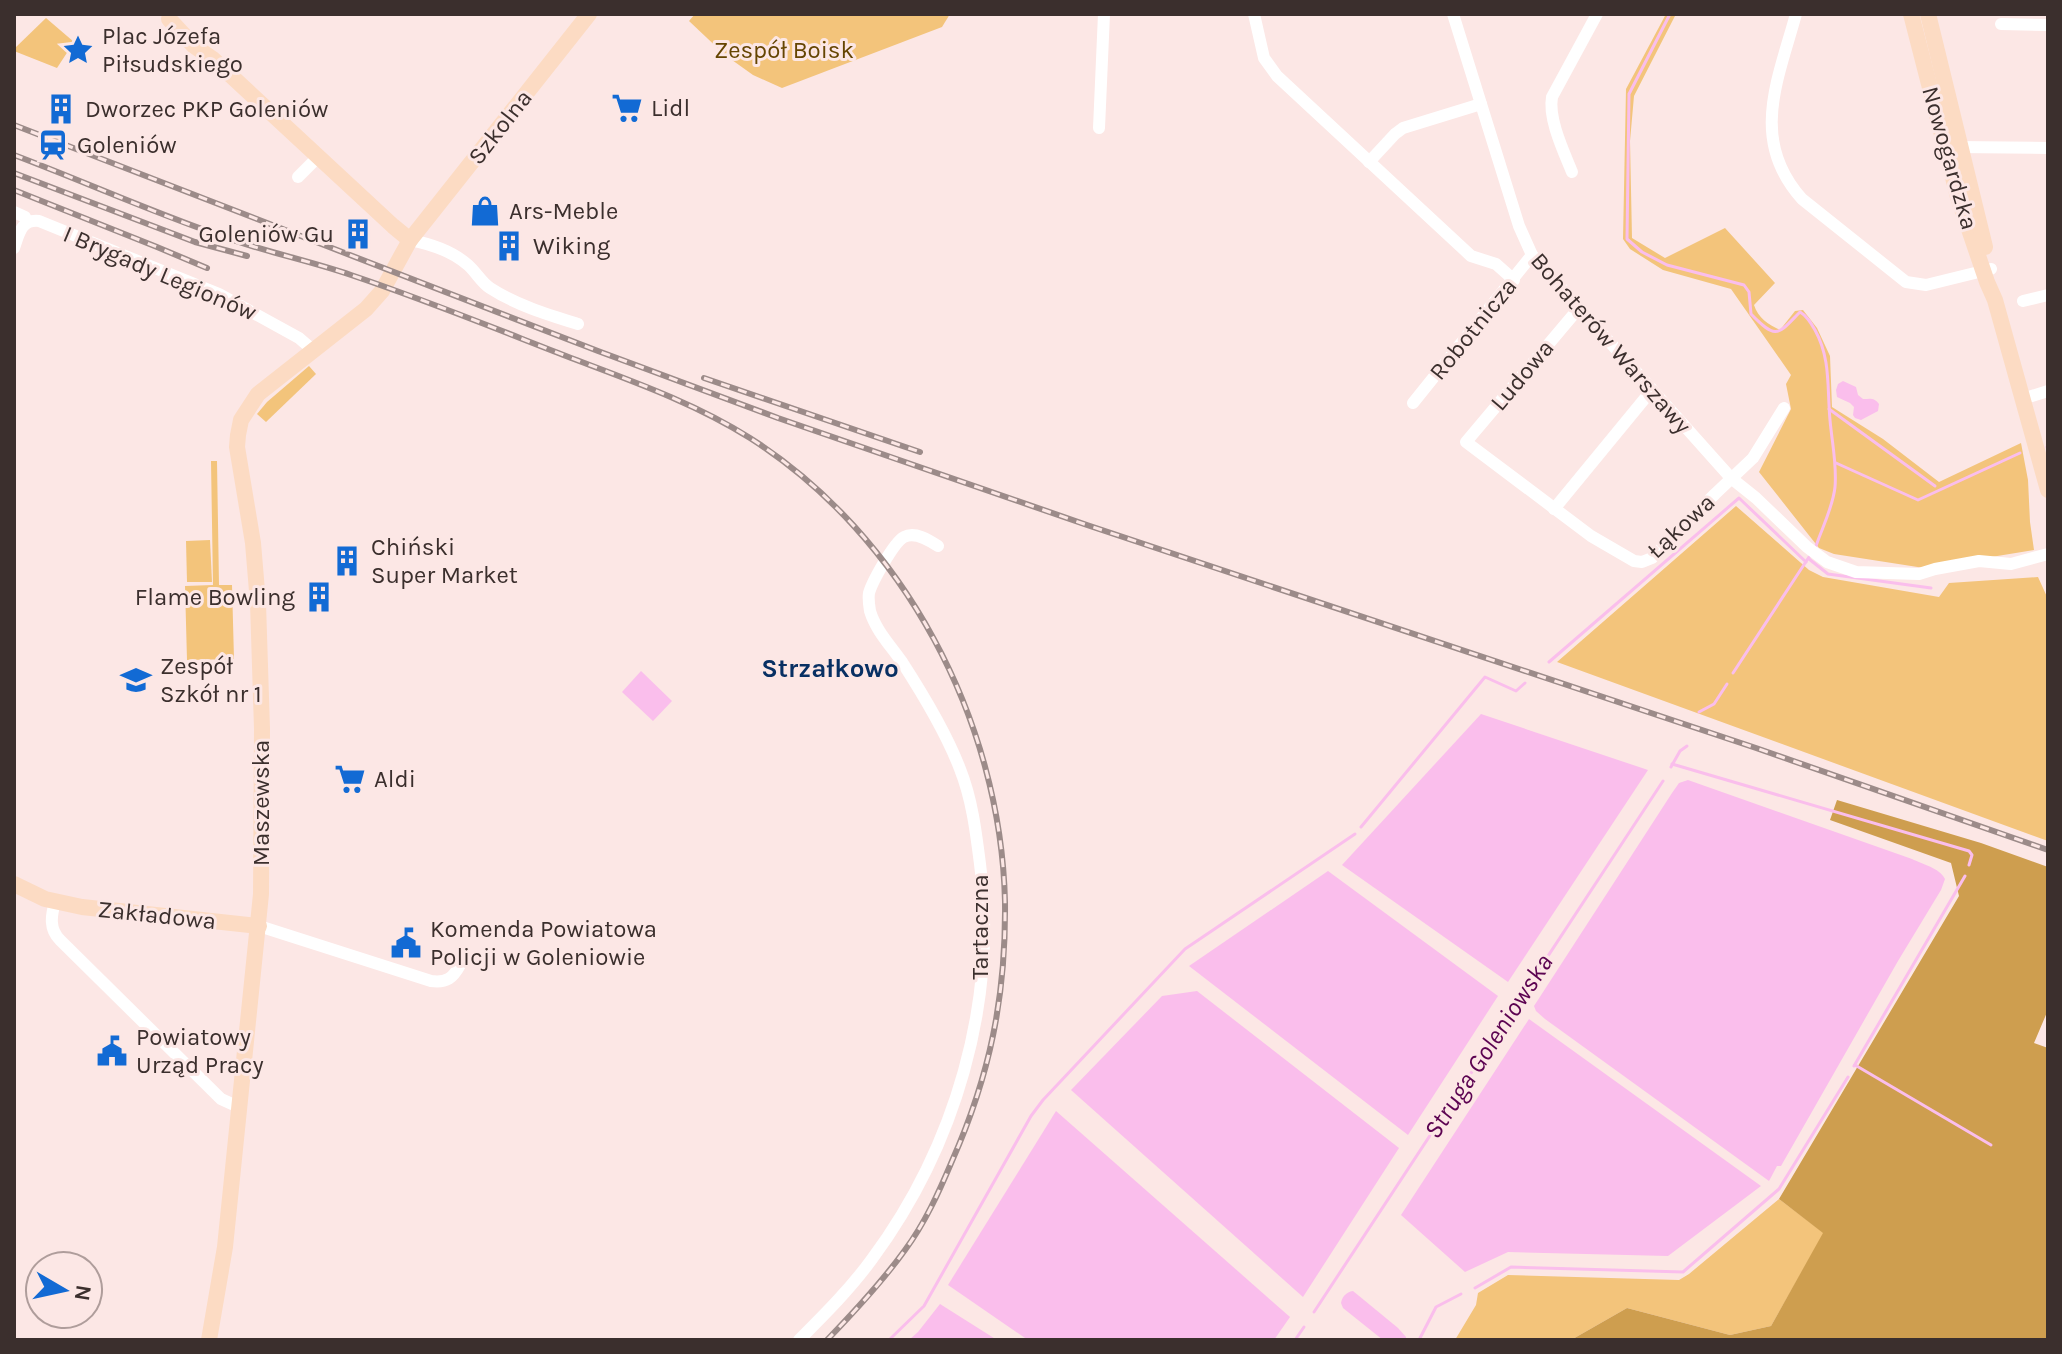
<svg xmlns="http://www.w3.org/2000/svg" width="2062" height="1354" font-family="Karla,sans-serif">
  <rect width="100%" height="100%" fill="#fce7e5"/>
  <g fill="#f3c47b">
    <path d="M695 14H950L942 27 782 88 753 75 725 55 689 21Z"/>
    <path d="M1666 14H1676L1634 96 1630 141 1632 238 1665 258 1725 228 1775 283 1754 305C1758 318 1768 324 1780 330L1795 311 1803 310 1817 328 1830 356 1832 407 1883 439 1939 482 2021 443 2028 480 2030 522 2034 550 1924 568 1834 554 1819 548 1759 472 1791 409 1786 384 1791 375 1731 289 1663 270 1630 249 1623 239 1626 89Z"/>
    <path d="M46 18 74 42 57 68 14 51V49Z"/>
    <path d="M309 366 316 374 266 422 257 414 267 402Z"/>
    <path d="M211 461H217L219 585H232L234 659 187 660 185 586 213 585Z"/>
    <path d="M1736 506 1809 570 1823 577 1939 597 1949 583 2038 577 2048 599V841L1557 662Z"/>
    <path d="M210 540 212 582H187L186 541Z"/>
    <path d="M1779 1199 1824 1233 1771 1326 1730 1335 1627 1308 1571 1340H1455L1476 1305 1478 1293 1508 1275 1679 1280 1689 1274Z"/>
  </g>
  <path fill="#ce9e4f" d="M1837 800 1981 843 2048 867V1010L2034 1043 2048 1048V1340H1571L1627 1308 1730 1335 1771 1326 1823 1233 1779 1199 1959 896 1951 863 1830 820Z"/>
  <g fill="#fabeec">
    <path d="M1843 381 1856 387 1858 395 1863 399C1870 399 1874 397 1879 404L1878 411 1861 420 1855 418 1853 415 1854 407 1850 403 1837 397 1836 390 1838 384Z"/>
    <path d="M641 671 672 701 653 721 622 692Z"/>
    <path d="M1481 714 1648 770 1508 982 1342 865Z"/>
    <path d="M1688 780 1912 859C1922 864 1940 868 1945 879L1941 890 1898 961 1781 1166H1777L1769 1181 1545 1019 1536 1011 1534 1006 1672 793 1679 783Z"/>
    <path d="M1328 871 1498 996 1408 1135 1189 966Z"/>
    <path d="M1197 991 1399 1148 1303 1297 1071 1090 1162 996Z"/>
    <path d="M1529 1019 1761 1186 1668 1256 1508 1252 1465 1272 1401 1215Z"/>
    <path d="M1056 1111 1290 1317 1274 1340H1028L948 1285Z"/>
    <path d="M1353 1291 1398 1328 1406 1337V1340H1383L1343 1308 1341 1303C1342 1297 1346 1292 1353 1291Z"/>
    <path d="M940 1304 997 1340H909L918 1332Z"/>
  </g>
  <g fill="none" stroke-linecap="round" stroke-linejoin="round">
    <g stroke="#fabeec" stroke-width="3">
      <path d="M1670 14 1629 94 1627 239 1642 252 1667 265 1744 285 1749 292 1751 314C1777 341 1778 334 1800 312 1807 316 1811 323 1815 330 1831 359 1827 388 1830 420 1832 443 1837 464 1835 487 1833 507 1822 528 1816 546"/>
      <path d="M1829 409 1935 486"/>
      <path d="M2047 447 2048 446"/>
      <path d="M1836 463 1918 500 2020 453"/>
      <path d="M1809 559 1828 574 1931 588"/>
      <path d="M1549 662 1739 498 1806 562"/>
      <path d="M1733 673 1809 557"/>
      <path d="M1699 712 1714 704 1727 684"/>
      <path d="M1672 764 1969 851 1972 855 1969 865"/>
      <path d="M1671 767 1680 751 1687 746"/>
      <path d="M1361 827 1485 677 1516 691 1525 683"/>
      <path d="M1855 1065 1991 1145"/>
      <path d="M1854 1066 1965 876"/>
      <path d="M1475 1288 1511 1267 1683 1272 1779 1189 1848 1077"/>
      <path d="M1314 1312 1663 781"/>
      <path d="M889 1340 924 1306 1031 1116 1043 1100 1185 949 1355 834"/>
      <path d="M1295 1340 1304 1327"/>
      <path d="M1419 1340 1436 1307 1461 1294"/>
    </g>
    <g stroke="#fff" stroke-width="12">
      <path d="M1254 14 1264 58 1277 76 1471 256 1496 264 1514 280"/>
      <path d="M1453 14 1519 226 1532 255 1731 478 1756 498 1807 547 1827 562 1856 572 1919 574 1935 569 1979 561 2011 564 2048 554"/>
      <path d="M1796 14C1778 80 1749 140 1802 199L1906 282 1926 285 1991 269"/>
      <path d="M2001 24 2048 25"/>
      <path d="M1099 128 1104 14"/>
      <path d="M1955 147 2048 148"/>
      <path d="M1369 162 1395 134 1403 128 1481 104"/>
      <path d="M1572 172C1564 152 1548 119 1552 97L1597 14"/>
      <path d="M298 177 318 157"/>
      <path d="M14 212 25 217 27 222"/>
      <path d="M410 240C431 244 452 251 468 265 476 272 481 282 490 288 516 305 549 315 578 324"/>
      <path d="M14 248C19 234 21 219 39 221L219 294 299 338 314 351"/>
      <path d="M2023 301 2048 295"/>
      <path d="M1579 308 1466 442 1591 536 1634 561 1642 562 1652 558 1715 494 1753 458 1784 408"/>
      <path d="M2022 399 2048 391"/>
      <path d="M1413 403 1532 255"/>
      <path d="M1554 509 1651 391"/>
      <path d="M55 902C51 916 49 929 60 940L221 1099 232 1104 241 1106"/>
      <path d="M259 926 431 981C447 983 453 978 460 965"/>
      <path d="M799 1340C825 1314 851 1288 872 1259 955 1147 998 1002 980 864 976 832 972 799 960 769 946 732 924 696 902 662 891 646 876 631 870 611 869 605 868 599 869 593 872 582 894 542 904 537 915 531 929 540 938 546"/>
    </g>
    <g stroke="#fcdbc3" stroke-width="16">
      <path d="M1911 14 1958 197 1987 282 1995 300 2048 490"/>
      <path d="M1928 14 1985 247"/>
      <path d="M169 19 194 46 213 59 393 226 410 240"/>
      <path d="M14 884 45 899 82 907 259 926"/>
      <path d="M209 1340 225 1247 261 894 262 729 258 603 253 543 237 447 238 435 241 420 258 394 366 309 382 291 410 240 589 14"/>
    </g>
    <g stroke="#9c8b89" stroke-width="6">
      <g id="rail">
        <path d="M14 125 598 351 778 418 1087 525 1756 748 2048 850"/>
        <path d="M14 155C91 184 167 219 245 244 280 255 316 263 351 275 423 299 494 328 566 356 629 380 693 402 750 438 904 536 1001 721 1005 902 1006 997 990 1075 952 1161 939 1192 925 1223 905 1250 882 1282 855 1311 827 1340"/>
        <path d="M14 173 195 242 247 256"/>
        <path d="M14 190 157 247 207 268"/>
        <path d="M704 378 920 452"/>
      </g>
    </g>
    <use href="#rail" stroke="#fce7e5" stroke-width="3" stroke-dasharray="9" stroke-linecap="butt"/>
  </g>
  <defs>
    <g id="sight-bare" transform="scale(2.4)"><path d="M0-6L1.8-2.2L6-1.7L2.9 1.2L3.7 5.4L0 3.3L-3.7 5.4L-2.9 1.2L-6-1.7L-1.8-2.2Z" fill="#126ad4" stroke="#fce7e5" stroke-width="2.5" paint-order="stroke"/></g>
    <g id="supermarket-bare" transform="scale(2.4)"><path d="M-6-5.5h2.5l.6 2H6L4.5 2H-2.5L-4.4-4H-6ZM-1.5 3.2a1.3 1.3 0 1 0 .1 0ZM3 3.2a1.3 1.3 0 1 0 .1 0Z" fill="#126ad4" stroke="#fce7e5" stroke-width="2.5" paint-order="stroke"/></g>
    <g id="building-bare" transform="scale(2.4)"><path d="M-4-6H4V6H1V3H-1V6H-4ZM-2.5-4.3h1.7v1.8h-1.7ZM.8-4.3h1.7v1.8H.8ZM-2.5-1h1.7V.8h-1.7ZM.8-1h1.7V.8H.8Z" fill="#126ad4" stroke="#fce7e5" stroke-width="2.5" paint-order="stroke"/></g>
    <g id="station-bare" transform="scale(2.4)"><path d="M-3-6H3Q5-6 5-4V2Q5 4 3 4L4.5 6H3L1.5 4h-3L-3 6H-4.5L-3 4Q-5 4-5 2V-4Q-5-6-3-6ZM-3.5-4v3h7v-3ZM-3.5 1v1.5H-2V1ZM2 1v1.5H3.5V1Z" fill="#126ad4" stroke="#fce7e5" stroke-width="2.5" paint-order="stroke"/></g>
    <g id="shop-bare" transform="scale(2.4)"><path d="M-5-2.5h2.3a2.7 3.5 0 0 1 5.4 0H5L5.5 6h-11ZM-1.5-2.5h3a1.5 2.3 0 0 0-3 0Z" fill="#126ad4" stroke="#fce7e5" stroke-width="2.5" paint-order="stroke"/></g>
    <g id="school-bare" transform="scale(2.4)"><path d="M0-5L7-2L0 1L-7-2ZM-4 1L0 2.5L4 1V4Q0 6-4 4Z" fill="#126ad4" stroke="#fce7e5" stroke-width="2.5" paint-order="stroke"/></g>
    <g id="civic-bare" transform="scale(2.4)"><path d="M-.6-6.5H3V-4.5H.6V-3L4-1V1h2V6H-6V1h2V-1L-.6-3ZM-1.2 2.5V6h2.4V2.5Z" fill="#126ad4" stroke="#fce7e5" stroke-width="2.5" paint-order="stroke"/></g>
  </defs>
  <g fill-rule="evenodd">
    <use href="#sight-bare" x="78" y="50"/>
    <use href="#supermarket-bare" x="627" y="108"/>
    <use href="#building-bare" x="61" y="109"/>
    <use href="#station-bare" x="53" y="145"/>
    <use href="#shop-bare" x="485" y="211"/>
    <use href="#building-bare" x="358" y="234"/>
    <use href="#building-bare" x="509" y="246"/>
    <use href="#building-bare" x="347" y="561"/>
    <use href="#building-bare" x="319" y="597"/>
    <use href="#school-bare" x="136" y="680"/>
    <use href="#supermarket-bare" x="350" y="779"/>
    <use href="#civic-bare" x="406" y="943"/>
    <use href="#civic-bare" x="112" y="1051"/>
  </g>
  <g text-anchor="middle" stroke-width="6" stroke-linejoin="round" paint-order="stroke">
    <g font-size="24" fill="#3b2f2d" stroke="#fce7e5" text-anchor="start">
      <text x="102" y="44">Plac Józefa<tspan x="102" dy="28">Piłsudskiego</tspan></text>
      <text x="651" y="116">Lidl</text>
      <text x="85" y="117">Dworzec PKP Goleniów</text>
      <text x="77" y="153">Goleniów</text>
      <text x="509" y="219">Ars-Meble</text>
      <text x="334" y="242" text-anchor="end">Goleniów Gu</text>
      <text x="533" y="254">Wiking</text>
      <text x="371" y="555">Chiński<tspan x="371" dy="28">Super Market</tspan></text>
      <text x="295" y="605" text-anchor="end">Flame Bowling</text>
      <text x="160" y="674">Zespół<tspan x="160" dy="28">Szkół nr 1</tspan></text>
      <text x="374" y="787">Aldi</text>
      <text x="430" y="937">Komenda Powiatowa<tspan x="430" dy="28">Policji w Goleniowie</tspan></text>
      <text x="136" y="1045">Powiatowy<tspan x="136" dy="28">Urząd Pracy</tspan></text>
    </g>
    <g font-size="24" fill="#654502" stroke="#fce7e5">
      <text x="784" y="58">Zespół Boisk</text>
    </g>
    <g font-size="24" fill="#3b2f2d" stroke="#fce7e5">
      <text transform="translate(500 127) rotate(-52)" y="8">Szkolna</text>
      <text transform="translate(1950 158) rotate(74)" y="8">Nowogardzka</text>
      <text transform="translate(160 273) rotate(23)" y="8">I Brygady Legionów</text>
      <text transform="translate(1473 329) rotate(-51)" y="8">Robotnicza</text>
      <text transform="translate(1611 343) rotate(49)" y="8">Bohaterów Warszawy</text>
      <text transform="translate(1522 375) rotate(-50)" y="8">Ludowa</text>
      <text transform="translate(1681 526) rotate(-43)" y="8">Łąkowa</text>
      <text transform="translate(261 803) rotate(-90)" y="8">Maszewska</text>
      <text transform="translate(157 915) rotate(6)" y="8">Zakładowa</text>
      <text transform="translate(980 927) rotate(-90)" y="8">Tartaczna</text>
    </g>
    <g font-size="26" font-weight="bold" fill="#083063" stroke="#fce7e5">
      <text x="830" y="677">Strzałkowo</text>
    </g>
    <g font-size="26" font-style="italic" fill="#5c0351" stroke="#fce7e5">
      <text transform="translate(1488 1046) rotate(-57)" y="9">Struga Goleniowska</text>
    </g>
  </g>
  <rect width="2062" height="1354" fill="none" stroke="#3b2f2d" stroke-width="32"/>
  <g transform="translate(64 1290) rotate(99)"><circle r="38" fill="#fce7e5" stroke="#af9d9b" stroke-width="2"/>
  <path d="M0-6L14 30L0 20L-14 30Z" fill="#126ad4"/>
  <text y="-12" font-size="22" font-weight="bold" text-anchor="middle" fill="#3b2f2d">N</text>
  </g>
</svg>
